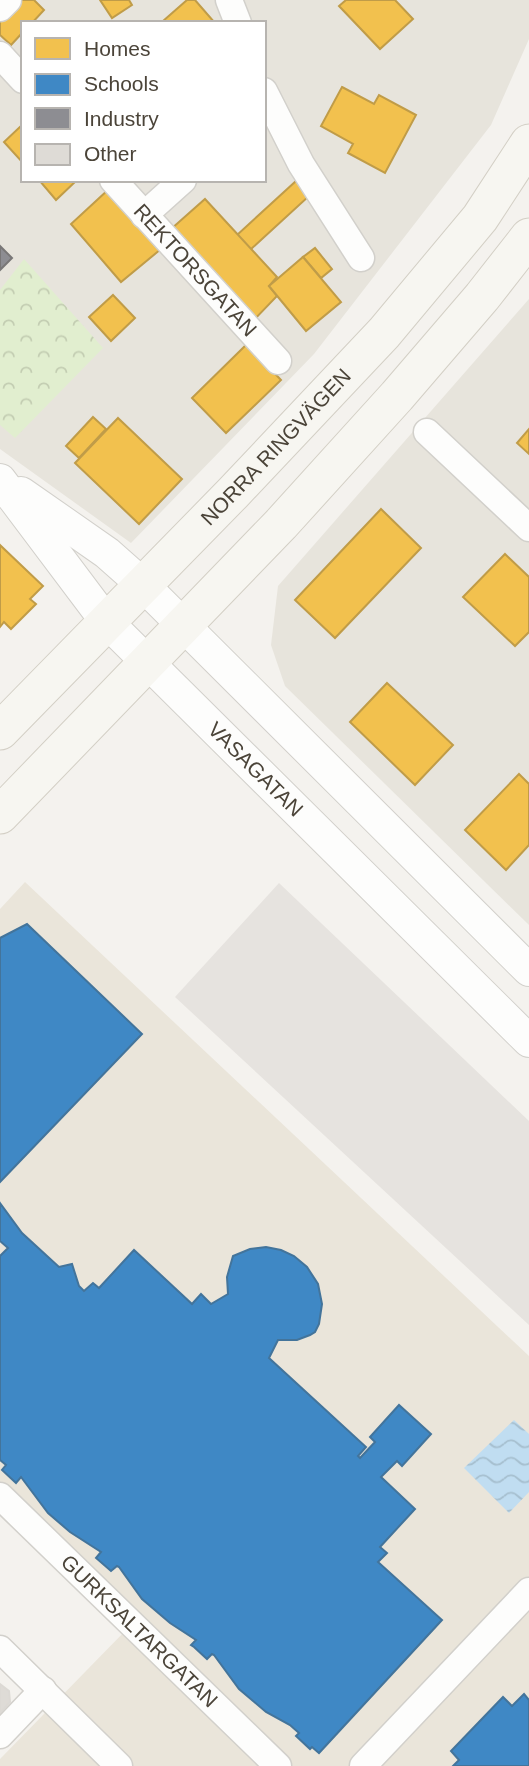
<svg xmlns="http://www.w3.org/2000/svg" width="529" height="1766" font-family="Helvetica,sans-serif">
  <defs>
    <pattern id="forest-crowns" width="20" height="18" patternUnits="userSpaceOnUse" patternTransform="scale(1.75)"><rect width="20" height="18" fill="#e1eecf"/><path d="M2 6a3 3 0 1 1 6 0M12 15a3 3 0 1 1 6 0" fill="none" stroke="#c3cdb2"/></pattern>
    <pattern id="water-waves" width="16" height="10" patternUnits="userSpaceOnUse" patternTransform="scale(1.75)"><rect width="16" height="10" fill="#c0ddf1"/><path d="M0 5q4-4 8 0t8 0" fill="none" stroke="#a6bfcf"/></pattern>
  </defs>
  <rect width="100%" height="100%" fill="#f4f2ee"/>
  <g fill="#e7e4dc" fill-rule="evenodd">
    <path d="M0 0H529V39L491 125 314 354 131 543 0 449ZM23 23H264V180H23Z"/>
    <path d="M529 299V925L285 686 271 645 278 586Z"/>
  </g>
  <path fill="#eae5da" d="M25 882 529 1356V1766H0V1759L128 1628 0 1506V909Z"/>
  <path fill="url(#forest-crowns)" d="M24 259 103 348 15 438 0 425V290Z"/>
  <path fill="#e6e3df" d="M279 883 529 1121V1325L175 997Z"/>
  <path fill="url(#water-waves)" d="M514 1420 529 1434V1492L509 1513 464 1468Z"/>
  <g fill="#f2c14e" stroke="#c09c48" stroke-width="2">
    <path d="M17 0H34L44 10 32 23H23V32L11 45 0 35V19Z"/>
    <path d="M100 0H129L132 5 112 18Z"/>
    <path d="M187 0H195L215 23H165L163 21Z"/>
    <path d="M346 0H395L413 19 380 49 339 6Z"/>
    <path d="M342 87 374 104 379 95 416 115 385 173 348 153 353 144 321 126Z"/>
    <path d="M23 124V163L4 142Z"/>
    <path d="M39 180H77L56 200Z"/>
    <path d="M296 181 309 196 250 250 237 235Z"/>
    <path d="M109 189 161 249 121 282 71 224Z"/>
    <path d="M205 199 277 277 269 286 277 296 252 322 171 229Z"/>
    <path d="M315 248 332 269 321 278 303 257Z"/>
    <path d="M303 257 341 302 306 331 269 286Z"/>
    <path d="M113 295 135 318 111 341 89 317Z"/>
    <path d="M247 344 281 380 226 433 192 398Z"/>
    <path d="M93 417 106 429 79 458 66 446Z"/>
    <path d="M118 418 182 479 139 524 75 463Z"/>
    <path d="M529 429V454L517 443Z"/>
    <path d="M381 509 421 548 335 638 295 600Z"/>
    <path d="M0 545 43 586 30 599 36 604 11 629 4 622 0 627Z"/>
    <path d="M505 554 529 577V632L515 646 463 597Z"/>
    <path d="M387 683 453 745 415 785 350 722Z"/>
    <path d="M519 774 529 784V845L506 870 465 830Z"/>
  </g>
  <g fill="#3f88c5" stroke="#43749b" stroke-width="2">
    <path d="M27 924 142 1034 0 1182V938Z"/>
    <path d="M0 1203 22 1233 59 1267 72 1264 79 1286 84 1291 93 1283 99 1288 134 1250 192 1304 201 1294 211 1304 228 1294 227 1277 233 1256 250 1249 266 1247 281 1250 294 1256 307 1267 318 1284 322 1304 319 1324 315 1332 310 1335 297 1340H278L269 1358 366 1447 358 1456 360 1458 375 1442 370 1437 399 1405 431 1434 402 1466 397 1461 381 1477 415 1509 380 1547 387 1553 378 1562 442 1620 319 1753 312 1747 310 1749 296 1736 299 1733 290 1725 266 1712 239 1689 214 1655 212 1654 207 1659 194 1647 191 1645 196 1640 170 1623 142 1599 119 1567 117 1566 111 1571 96 1558 101 1552 70 1532 48 1513 21 1477 16 1483 2 1470 6 1465 0 1460V1256L8 1248 0 1241Z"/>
    <path d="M524 1694 529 1700V1766H453L459 1760 451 1751 503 1697 512 1706Z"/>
  </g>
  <path fill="#8d8d92" stroke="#797777" stroke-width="2" d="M0 246 12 258 0 270Z"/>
  <path fill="#dedbd6" stroke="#dcd9d4" stroke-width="2" d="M0 1684 9 1691 10 1702 0 1713Z"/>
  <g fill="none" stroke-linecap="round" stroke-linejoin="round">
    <g stroke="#d2d0cb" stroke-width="29">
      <g id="minor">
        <path d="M229 0 238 23"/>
        <path d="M0 8 8 0"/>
        <path d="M0 55 23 80"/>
        <path d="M264 91 301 164 361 258"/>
        <path id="s1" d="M113 180 278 361"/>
        <path d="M144 215 183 180"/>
        <path d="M427 432 529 528"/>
        <path id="s2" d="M0 1496 278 1766"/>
        <path d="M0 1649 119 1766"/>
        <path d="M0 1735 43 1690"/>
        <path d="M363 1766 529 1591"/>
      </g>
    </g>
    <g stroke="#d2d0cb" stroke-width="34">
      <g id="tertiary">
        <path id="s3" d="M0 480 106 621 529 1041"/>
        <path d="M21 493 107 553 142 584 529 970"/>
      </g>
    </g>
    <g stroke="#d3cfc5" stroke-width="39">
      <g id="secondary">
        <path id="s4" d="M0 731 233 493 384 333 480 218 529 143"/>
        <path d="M0 815 281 524 397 396 482 297 529 237"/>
      </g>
    </g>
    <use href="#minor" stroke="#fdfdfc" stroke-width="26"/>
    <use href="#tertiary" stroke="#fdfdfc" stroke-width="32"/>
    <use href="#secondary" stroke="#f7f6f1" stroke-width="37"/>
  </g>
  <g text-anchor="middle" stroke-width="7" stroke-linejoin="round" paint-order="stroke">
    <g font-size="21" fill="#4b4439" stroke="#fff">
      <text dy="7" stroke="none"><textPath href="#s1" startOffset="122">REKTORSGATAN</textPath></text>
      <text dy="7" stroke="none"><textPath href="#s4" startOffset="396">NORRA RINGVÄGEN</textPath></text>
      <text dy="7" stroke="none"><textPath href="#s3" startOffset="387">VASAGATAN</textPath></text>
      <text dy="7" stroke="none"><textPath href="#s2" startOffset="194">GURKSALTARGATAN</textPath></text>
    </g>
  </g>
  <rect x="21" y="21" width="245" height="161" fill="#ffffff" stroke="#b7b4b0" stroke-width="2"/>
  <rect x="35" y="38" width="35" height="21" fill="#f2c14e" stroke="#b7b4b0" stroke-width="2"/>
  <text x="84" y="56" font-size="21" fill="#4b4439">Homes</text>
  <rect x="35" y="74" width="35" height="21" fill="#3f88c5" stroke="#b7b4b0" stroke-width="2"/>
  <text x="84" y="91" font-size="21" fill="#4b4439">Schools</text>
  <rect x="35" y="108" width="35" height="21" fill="#8d8d92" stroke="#b7b4b0" stroke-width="2"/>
  <text x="84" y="126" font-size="21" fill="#4b4439">Industry</text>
  <rect x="35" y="144" width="35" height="21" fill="#dedbd6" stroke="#b7b4b0" stroke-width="2"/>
  <text x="84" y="161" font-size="21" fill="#4b4439">Other</text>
</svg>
